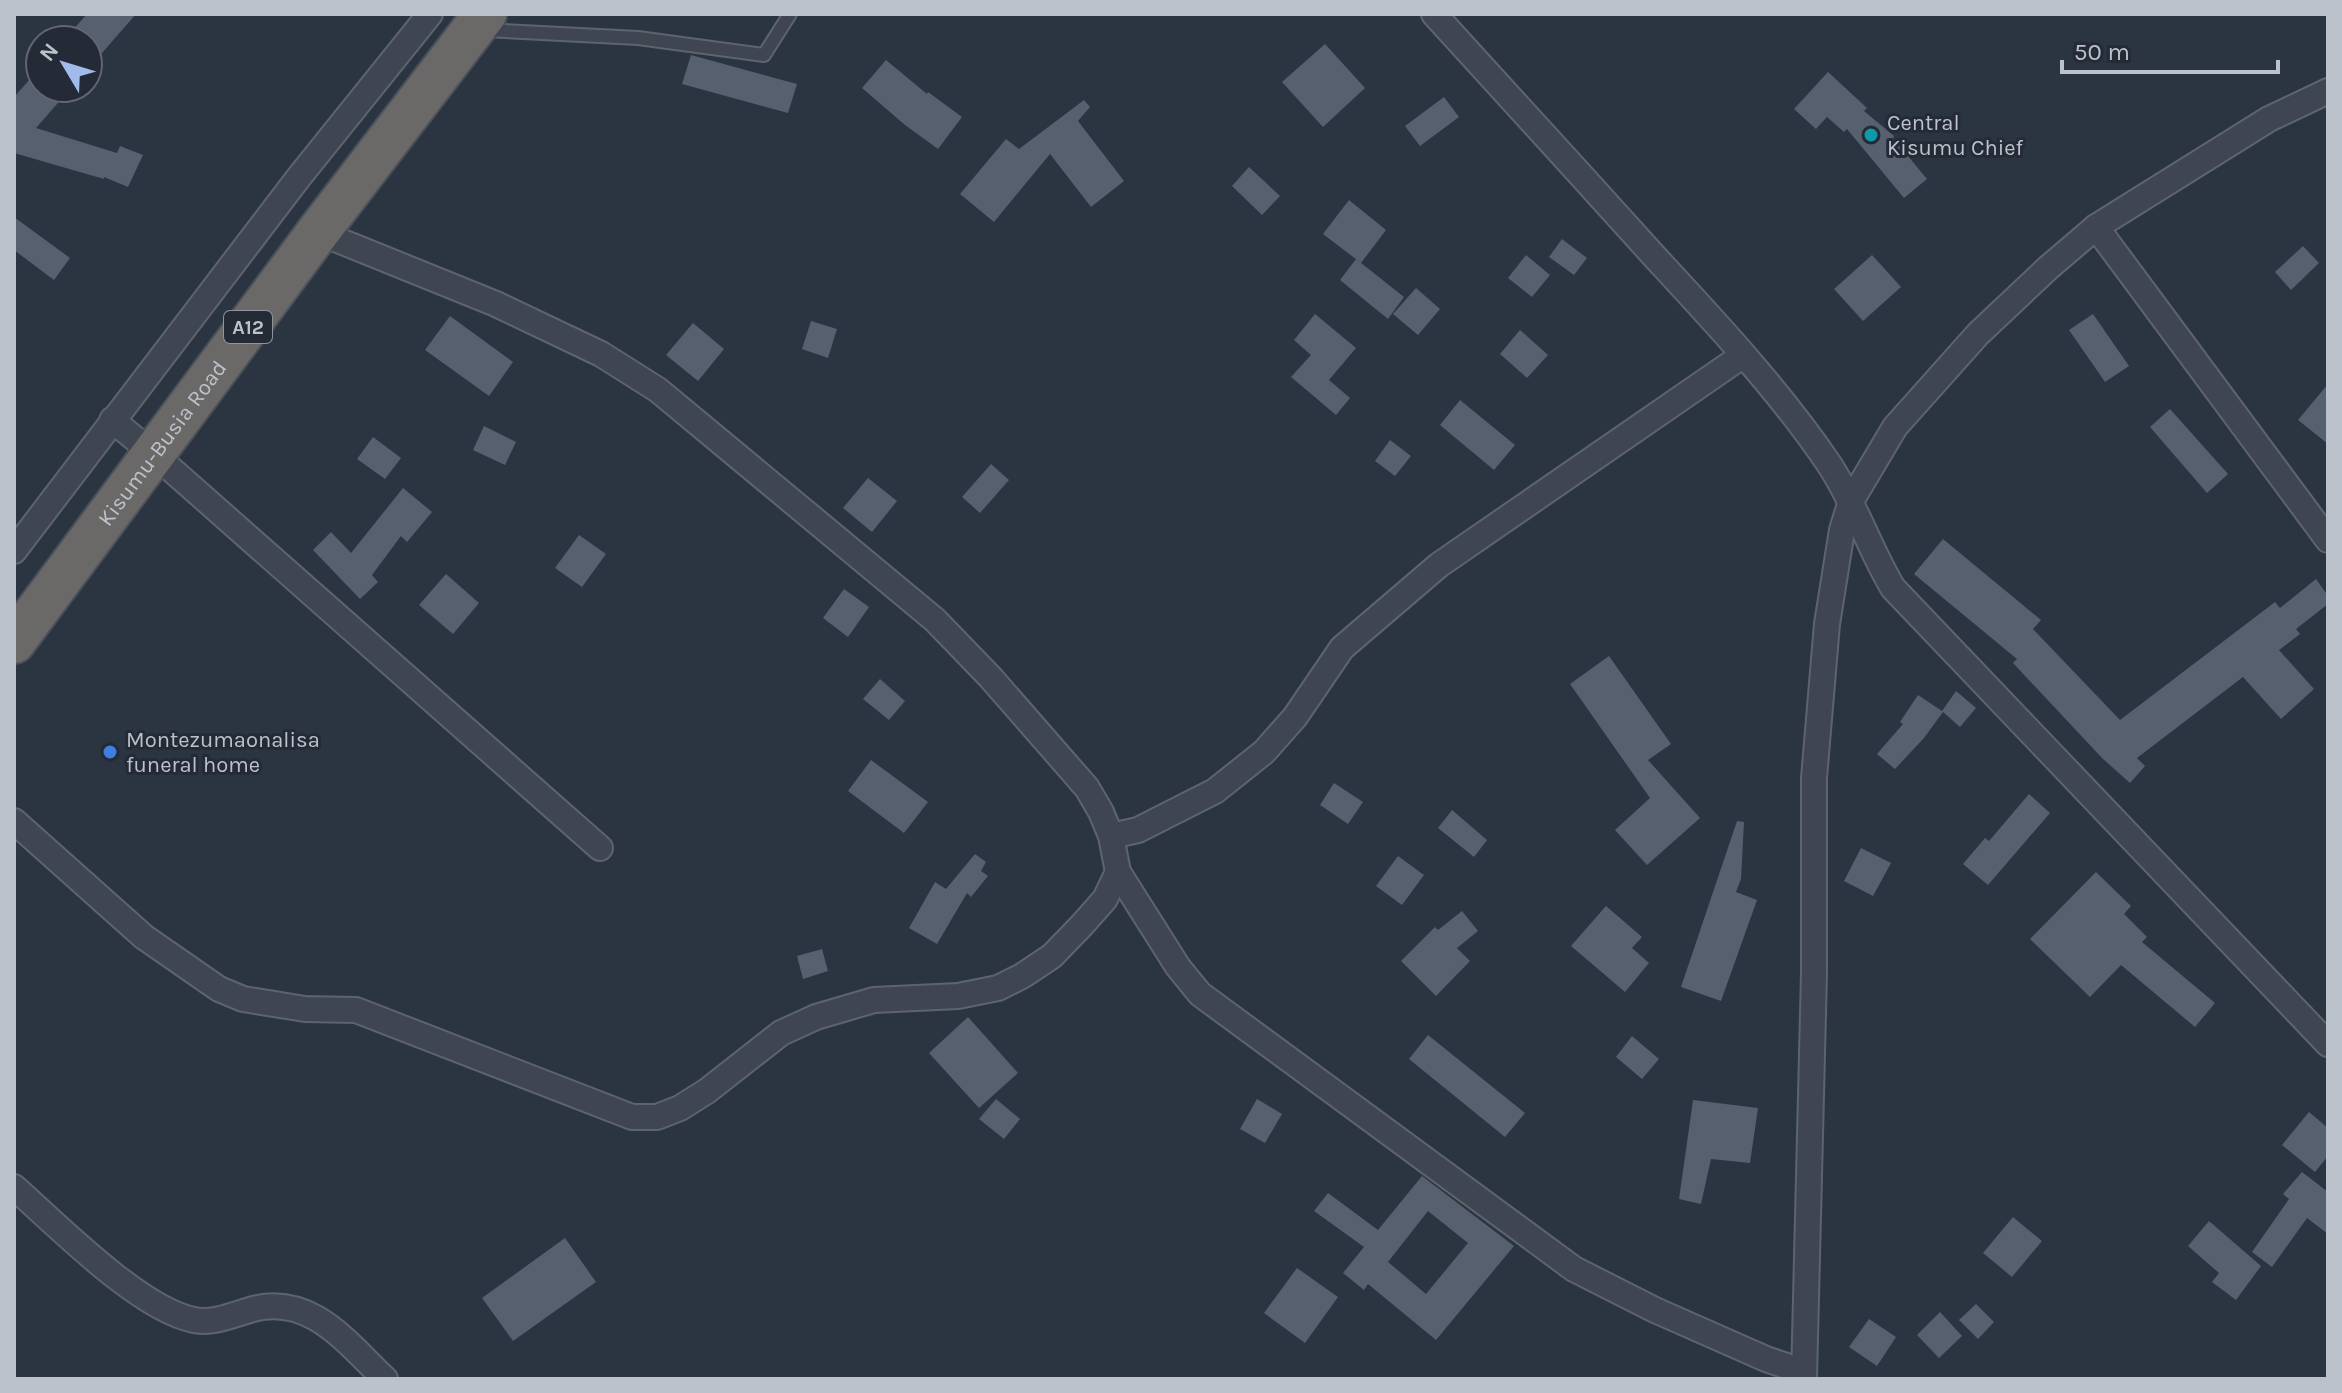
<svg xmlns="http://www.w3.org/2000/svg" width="2342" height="1393" font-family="Karla,sans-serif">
  <rect width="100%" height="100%" fill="#2b3441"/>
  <g fill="#57606e" fill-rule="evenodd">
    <path d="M87 14H136L88 69V40H64Z"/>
    <path d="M1325 44 1365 88 1323 127 1282 82Z"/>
    <path d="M691 55 797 84 788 113 682 84Z"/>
    <path d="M886 60 927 94 928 92 962 117 938 149 905 125 862 88Z"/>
    <path d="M40 68V88H71L36 128 117 153 120 146 143 155 128 187 104 177V179L14 153V97Z"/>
    <path d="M1828 72 1867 108 1864 111 1894 136 1893 138 1927 179 1904 198 1847 129 1844 132 1827 117 1816 129 1794 109Z"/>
    <path d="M1444 97 1459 117 1420 146 1405 126Z"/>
    <path d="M1084 100 1090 107 1078 121 1124 181 1091 207 1050 154 994 222 960 194 1006 139 1019 149Z"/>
    <path d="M1249 167 1280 196 1262 215 1232 186Z"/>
    <path d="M1349 200 1386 230 1361 263 1323 234Z"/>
    <path d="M14 217 70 258 54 280 14 250Z"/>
    <path d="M1562 239 1587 258 1574 275 1549 257Z"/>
    <path d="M2303 246 2319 263 2291 290 2275 272Z"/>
    <path d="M1526 255 1550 275 1532 297 1508 278Z"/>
    <path d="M1872 255 1901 287 1863 321 1834 289Z"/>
    <path d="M1356 259 1404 297 1388 319 1340 280Z"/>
    <path d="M1416 288 1440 309 1418 335 1393 314Z"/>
    <path d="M1315 314 1356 348 1329 380 1350 398 1336 415 1291 377 1311 355 1294 340Z"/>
    <path d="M2093 314 2129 366 2105 382 2069 330Z"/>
    <path d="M450 316 513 362 489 396 425 350Z"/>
    <path d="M811 321 837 329 828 358 802 349Z"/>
    <path d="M693 323 724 349 698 381 666 355Z"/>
    <path d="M1520 330 1548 355 1527 378 1500 354Z"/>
    <path d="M2328 384V444L2298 420Z"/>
    <path d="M1460 400 1515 445 1494 470 1440 425Z"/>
    <path d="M2170 409 2228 474 2207 493 2150 427Z"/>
    <path d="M484 426 516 442 505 465 473 450Z"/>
    <path d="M373 437 401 458 385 479 357 459Z"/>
    <path d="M1390 440 1411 456 1395 476 1375 461Z"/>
    <path d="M991 464 1009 480 980 513 962 497Z"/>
    <path d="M868 478 897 501 872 532 843 508Z"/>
    <path d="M403 488 432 512 407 542 401 536 372 575 378 582 360 599 313 550 331 532 351 553Z"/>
    <path d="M579 535 606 554 582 587 555 568Z"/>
    <path d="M1943 539 2041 620 2033 629 2120 720 2275 602 2280 608 2316 579 2328 596V604L2296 629 2300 634 2279 650 2314 689 2281 719 2243 677 2137 758 2145 766 2130 783 2102 758 2013 663 2017 659 1914 574Z"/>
    <path d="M446 574 479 603 453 634 419 605Z"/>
    <path d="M844 589 869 607 848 637 823 618Z"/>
    <path d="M1609 656 1671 744 1648 760 1700 818 1647 865 1615 830 1650 798 1570 684Z"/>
    <path d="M880 679 905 701 889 720 863 699Z"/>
    <path d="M1956 691 1976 708 1960 727 1943 712 1924 738 1895 769 1877 754 1903 724 1900 722 1918 695 1942 711Z"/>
    <path d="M871 760 928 802 904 833 848 791Z"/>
    <path d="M1334 783 1363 802 1348 824 1320 805Z"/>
    <path d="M2029 794 2050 813 1988 885 1963 864 1985 838 1989 841Z"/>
    <path d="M1452 810 1487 840 1474 857 1438 828Z"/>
    <path d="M1737 821 1744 822 1741 879 1736 892 1757 900 1721 1001 1681 987Z"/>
    <path d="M1861 848 1891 863 1873 896 1844 881Z"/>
    <path d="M975 854 986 862 981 871 988 876 971 897 967 893 937 944 909 928 935 882 946 889Z"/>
    <path d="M1398 856 1424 875 1402 905 1376 886Z"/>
    <path d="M2096 872 2131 906 2124 914 2147 937 2142 942 2215 1003 2195 1027 2121 965 2090 997 2030 939Z"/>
    <path d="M1606 906 1642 937 1632 948 1649 963 1625 992 1571 946Z"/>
    <path d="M1462 911 1478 931 1457 948 1470 961 1436 996 1401 961 1435 927 1438 930Z"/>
    <path d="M822 949 828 971 803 979 797 956Z"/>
    <path d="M968 1017 1018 1073 979 1108 929 1053Z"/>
    <path d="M1428 1035 1525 1113 1505 1137 1409 1059Z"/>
    <path d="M1632 1036 1659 1059 1642 1079 1616 1057Z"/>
    <path d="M996 1099 1020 1119 1004 1139 979 1119Z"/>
    <path d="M1257 1099 1282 1114 1265 1143 1240 1129Z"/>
    <path d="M1693 1100 1758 1108 1750 1163 1711 1159 1701 1204 1679 1199Z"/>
    <path d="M2309 1112 2328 1128V1156L2315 1172 2282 1145Z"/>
    <path d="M2302 1172 2328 1192V1234L2307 1218 2272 1267 2252 1252 2289 1199 2283 1194Z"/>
    <path d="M1422 1176 1514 1246 1436 1340 1368 1284 1364 1290 1343 1273 1364 1247 1314 1211 1328 1193 1378 1230ZM1428 1211 1468 1243 1426 1294 1388 1262Z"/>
    <path d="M2013 1217 2042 1241 2012 1277 1983 1253Z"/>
    <path d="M2209 1221 2261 1266 2236 1300 2212 1282 2219 1273 2188 1246Z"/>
    <path d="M565 1238 596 1282 513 1341 482 1298Z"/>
    <path d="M1297 1268 1338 1297 1305 1343 1264 1313Z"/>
    <path d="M1976 1304 1994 1322 1978 1339 1959 1320Z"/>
    <path d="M1940 1312 1962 1336 1939 1358 1917 1335Z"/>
    <path d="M1869 1319 1896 1337 1877 1366 1849 1347Z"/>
  </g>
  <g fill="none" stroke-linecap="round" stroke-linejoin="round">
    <g stroke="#5d646e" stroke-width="16">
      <path id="service" d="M485 30 638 38 764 55 790 14"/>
    </g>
    <g stroke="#5d646e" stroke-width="28">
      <g id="minor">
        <path d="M1434 14C1508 95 1581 175 1654 256 1715 322 1779 390 1829 464 1855 503 1869 548 1893 588L2328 1044"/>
        <path d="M2096 227 2328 540"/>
        <path d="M318 232 496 304 601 354 658 390 935 620 991 678 1087 788 1101 812 1111 836 1118 872 1178 967 1200 994 1574 1269 1655 1310 1766 1359 1804 1372"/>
        <path d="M112 420 155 455 600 848"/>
        <path d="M14 551 299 177 430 14"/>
        <path d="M14 821 144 937 219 989 243 999 305 1009 356 1010 632 1117H657L680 1108 707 1091 781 1033 816 1017 874 1000 958 996 998 988 1022 976 1052 956 1082 925 1105 899 1118 872"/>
        <path d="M1111 836 1138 830 1215 791 1264 752 1295 717 1342 648 1439 565 1742 356"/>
        <path d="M14 1187C57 1225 139 1309 194 1320 214 1324 235 1314 253 1309 311 1294 347 1343 385 1379"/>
        <path d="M1804 1379 1814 973V778L1827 624 1842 530 1851 501 1895 427 1978 334 2048 268 2096 227 2269 119 2328 91"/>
      </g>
    </g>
    <g stroke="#4a515b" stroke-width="46">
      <g id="trunk">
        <path id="s1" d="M14 642 318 232 485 14"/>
      </g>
    </g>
    <use href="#service" stroke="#3f4651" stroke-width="12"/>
    <use href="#minor" stroke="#3f4651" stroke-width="24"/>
    <use href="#trunk" stroke="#6a6967" stroke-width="42"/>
  </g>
  <circle fill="#0f9aa8" stroke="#242b36" stroke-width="3" cx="1871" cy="135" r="8"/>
  <circle fill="#3f7fe0" stroke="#242b36" stroke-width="3" cx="110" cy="752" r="8"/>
  <g text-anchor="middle" stroke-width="6" stroke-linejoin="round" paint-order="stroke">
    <rect fill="#242b36" stroke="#8e959e" stroke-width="2" x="224" y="311" width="48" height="32" rx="6"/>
    <g font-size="20" font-weight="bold" fill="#bcc2cb">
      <text x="248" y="334">A12</text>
    </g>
    <g font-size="22" fill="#bcc2cb" stroke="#242b36" text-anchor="start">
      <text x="1887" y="130">Central<tspan x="1887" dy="25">Kisumu Chief</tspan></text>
      <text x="126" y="747">Montezumaonalisa<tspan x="126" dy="25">funeral home</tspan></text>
    </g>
    <g font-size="22" fill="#bcc2cb" stroke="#242b36">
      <text dy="8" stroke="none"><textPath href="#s1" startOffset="248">Kisumu-Busia Road</textPath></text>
    </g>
  </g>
  <rect width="2342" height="1393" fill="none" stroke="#bcc2cb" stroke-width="32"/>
  <g transform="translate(64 64) rotate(308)"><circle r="38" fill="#242b36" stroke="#616772" stroke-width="2"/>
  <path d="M0-6L14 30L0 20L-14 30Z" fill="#a0bbec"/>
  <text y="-12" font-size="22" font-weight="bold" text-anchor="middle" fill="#bcc2cb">N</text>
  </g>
  <path d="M2062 60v12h216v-12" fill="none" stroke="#bcc2cb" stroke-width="4"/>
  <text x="2074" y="60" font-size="24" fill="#bcc2cb" stroke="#242b36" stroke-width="6" paint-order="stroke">50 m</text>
</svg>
